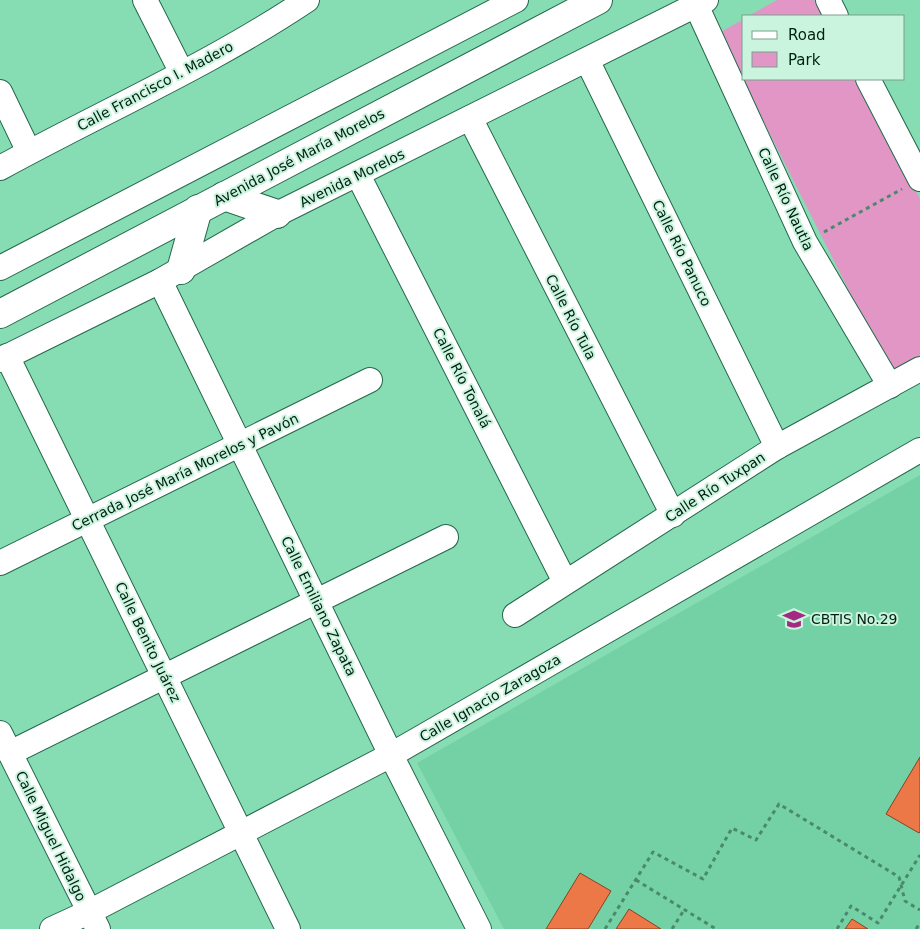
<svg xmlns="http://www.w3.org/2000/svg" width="920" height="929" font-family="'DejaVu Sans',sans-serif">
  <rect width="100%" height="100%" fill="#87ddb3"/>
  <path fill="#73d1a5" d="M920 475V929H504L417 763Z"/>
  <g fill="#e296c6">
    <path d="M777 0H814L822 16H748Z"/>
    <path d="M744 19V79H856L920 199V356L890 372 719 33Z"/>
  </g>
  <g fill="#ec7747" stroke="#884326">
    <path d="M920 757V832L919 833 886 814Z"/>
    <path d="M580 873 611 891 588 929H546Z"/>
    <path d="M629 909 661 929H616Z"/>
    <path d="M852 919 868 929H845Z"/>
  </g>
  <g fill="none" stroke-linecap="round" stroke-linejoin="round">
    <g stroke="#25684b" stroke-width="26">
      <g id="minor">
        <path d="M145 0 182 73"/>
        <path d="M828 0 836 16"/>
        <path d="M696 5 805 242 890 386"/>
        <path d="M587 60 777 447"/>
        <path d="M868 79 920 179"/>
        <path d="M0 92 29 152"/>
        <path d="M470 118 673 515"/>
        <path d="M0 168C102 112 210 65 307 0"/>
        <path d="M358 175 565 582"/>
        <path d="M0 268 516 0"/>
        <path d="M160 281 391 755 479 929"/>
        <path d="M7 356 288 929"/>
        <path d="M0 360 160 281 277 214 706 0"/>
        <path d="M0 563 370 380"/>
        <path d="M515 615 777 447 920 369"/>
        <path d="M0 733 98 929"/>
        <path d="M10 753 446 537"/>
        <path d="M52 929 89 912 391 755 920 450"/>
      </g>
    </g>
    <g stroke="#25684b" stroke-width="30">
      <g id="secondary">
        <path d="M224 196 277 214"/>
        <path d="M181 270 198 209"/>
        <path d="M0 314 598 0"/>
      </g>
    </g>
    <g stroke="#4b896b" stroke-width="3" stroke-dasharray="4 4" stroke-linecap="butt">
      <path d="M824 232 902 189"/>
      <path d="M636 880 716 929"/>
      <path d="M605 929 653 852 703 879 732 828 756 840 779 804 899 877 905 901 920 910"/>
      <path d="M672 929 684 910"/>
      <path d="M837 929 851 906 878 923 920 855"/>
      <path d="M916 929 920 923"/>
    </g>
    <use href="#minor" stroke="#fff" stroke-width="24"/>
    <use href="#secondary" stroke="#fff" stroke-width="28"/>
  </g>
  <defs>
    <g id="school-bare" transform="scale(1.725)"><path d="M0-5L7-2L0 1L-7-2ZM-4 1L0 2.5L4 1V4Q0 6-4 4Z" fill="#a32a81" stroke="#cbf4de" stroke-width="2.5" paint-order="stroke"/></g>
  </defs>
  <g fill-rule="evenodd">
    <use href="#school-bare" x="794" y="619"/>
  </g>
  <g text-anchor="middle" stroke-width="4" stroke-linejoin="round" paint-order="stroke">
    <g font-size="14" fill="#002112" stroke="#cbf4de">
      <text transform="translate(155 86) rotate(-28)" y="5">Calle Francisco I. Madero</text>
      <text transform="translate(299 157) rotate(-28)" y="5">Avenida José María Morelos</text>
      <text transform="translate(352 178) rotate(-26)" y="5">Avenida Morelos</text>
      <text transform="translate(786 199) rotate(65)" y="5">Calle Río Nautla</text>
      <text transform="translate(682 253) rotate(64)" y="5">Calle Río Panuco</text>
      <text transform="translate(571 317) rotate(63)" y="5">Calle Río Tula</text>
      <text transform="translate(462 378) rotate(63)" y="5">Calle Río Tonalá</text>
      <text transform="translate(185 472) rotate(-26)" y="5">Cerrada José María Morelos y Pavón</text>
      <text transform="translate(715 487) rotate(-33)" y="5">Calle Río Tuxpan</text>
      <text transform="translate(319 606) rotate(64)" y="5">Calle Emiliano Zapata</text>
      <text transform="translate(148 642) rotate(64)" y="5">Calle Benito Juárez</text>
      <text transform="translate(490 698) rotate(-30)" y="5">Calle Ignacio Zaragoza</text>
      <text transform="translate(51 836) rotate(64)" y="5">Calle Miguel Hidalgo</text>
    </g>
    <g font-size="14" fill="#002112" stroke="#cbf4de" text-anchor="start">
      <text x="811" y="624">CBTIS No.29</text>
    </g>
  </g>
  <rect x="742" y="15" width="162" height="65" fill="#cbf4de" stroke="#7aa08c"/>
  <rect x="752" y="31" width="25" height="8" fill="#ffffff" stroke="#7aa08c"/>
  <text x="788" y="40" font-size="15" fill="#002112">Road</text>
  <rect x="752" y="52" width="25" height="15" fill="#e296c6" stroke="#7aa08c"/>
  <text x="788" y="65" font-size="15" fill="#002112">Park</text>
</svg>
